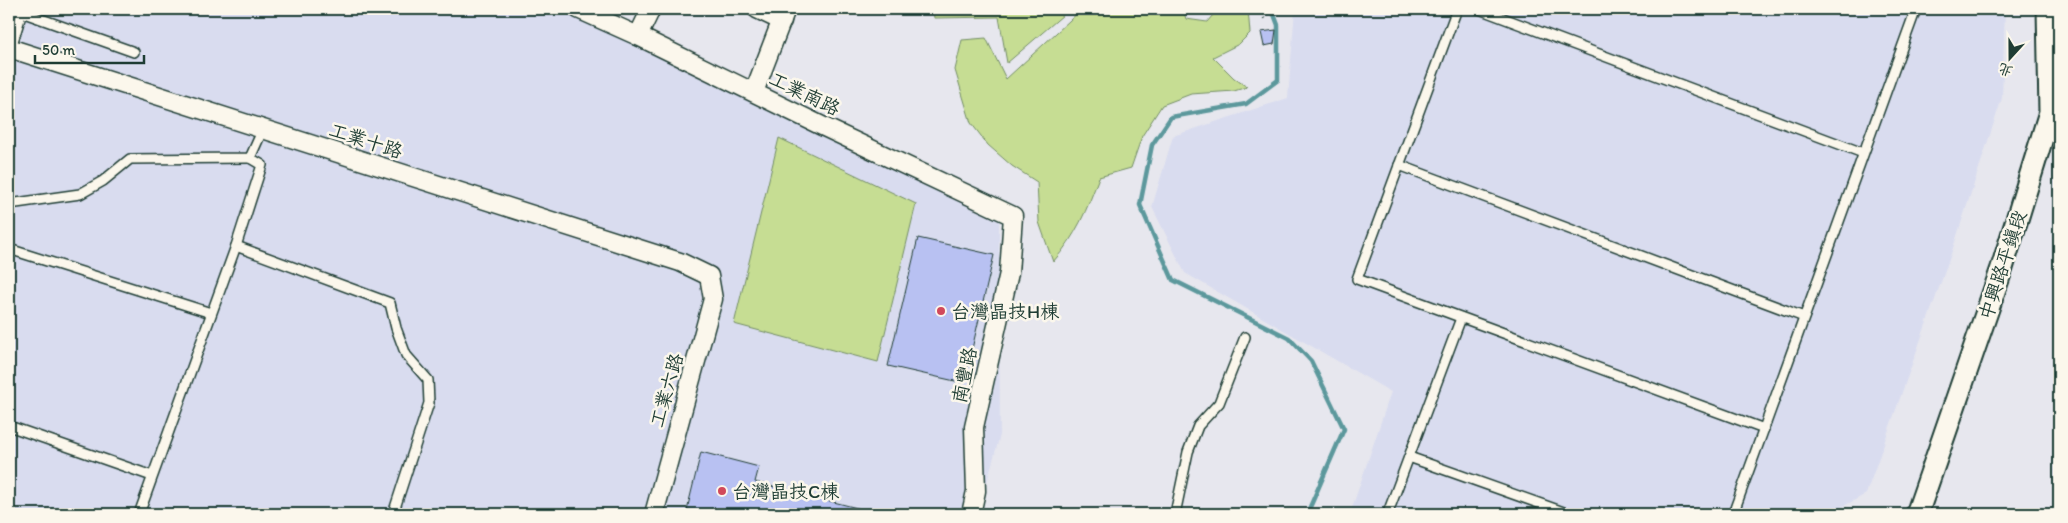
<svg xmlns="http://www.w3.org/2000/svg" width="2068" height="523" font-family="Itim,'LXGW WenKai TC',sans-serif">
  <rect width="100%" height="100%" fill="#e7e7ee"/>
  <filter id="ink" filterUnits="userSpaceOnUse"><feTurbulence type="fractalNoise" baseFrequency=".02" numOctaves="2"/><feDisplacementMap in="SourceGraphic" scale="10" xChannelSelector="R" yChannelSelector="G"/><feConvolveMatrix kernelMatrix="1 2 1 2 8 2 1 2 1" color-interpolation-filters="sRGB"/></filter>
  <g filter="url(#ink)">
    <g fill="#d9dcef">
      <path d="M9 9H575L999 220 1000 435 978 514H9Z"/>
      <path d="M1295 9H2005L2002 98 1951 254 1866 494 1829 514H1350L1391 392 1185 273 1152 207 1173 136 1288 98Z"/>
    </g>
    <g fill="#c6dd93" stroke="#728d64">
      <path d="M933 9H1070L1007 63 999 17 934 18Z"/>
      <path d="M1082 9H1183L1186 19 1207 22 1218 9H1248L1250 33 1239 44 1213 57 1234 78 1247 87 1234 91 1191 94 1162 105 1142 136 1131 168 1099 177C1087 210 1076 236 1053 262L1039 222 1037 182 1012 166 988 145 971 123 955 70 962 40 986 38 1006 79Z"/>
      <path d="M779 138 916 204 878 362 734 324Z"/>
    </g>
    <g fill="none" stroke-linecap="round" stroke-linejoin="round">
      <path stroke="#5c989c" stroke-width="4.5" d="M1272 9 1278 25V80L1246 104 1171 117 1152 145 1140 205 1173 280 1289 338 1311 361 1344 429 1307 514"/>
    </g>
    <g fill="#b8c1f2" stroke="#1f3d34">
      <path d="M1276 30 1274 44 1264 46 1261 32Z"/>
      <path d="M918 238 994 255 964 383 888 366Z"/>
      <path d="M701 452 759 467 755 482 865 510 864 514H686Z"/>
    </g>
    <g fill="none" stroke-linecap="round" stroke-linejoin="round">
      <g stroke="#1f3d34" stroke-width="12">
        <g id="service">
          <path d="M13 9 134 52"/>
          <path d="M1457 9 1357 279 1764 429"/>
          <path d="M1479 9 1863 153"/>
          <path d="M11 48 22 12"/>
          <path d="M1399 165 1804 317"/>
          <path d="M9 204 80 194 103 181 130 159 250 158 263 129"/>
          <path d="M236 246 390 303 396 328 406 355 428 380 429 403 393 514"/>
          <path d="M9 249 211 313"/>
          <path d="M9 426 152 476"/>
          <path d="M1409 457 1569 514"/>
          <path d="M139 514 236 246 262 165 250 158"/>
          <path d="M1175 514 1188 452 1198 426 1219 403 1245 337"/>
          <path d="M1390 514 1389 510 1461 318"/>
          <path d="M1733 514 1916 9"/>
        </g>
      </g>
      <g stroke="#1f3d34" stroke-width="21">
        <g id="minor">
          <path d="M578 9 638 36 822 126 1013 216 1009 273 974 427 976 491 971 514"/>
          <path d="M757 9 782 21"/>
          <path d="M638 36 651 9"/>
          <path d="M9 48 680 262 709 276 713 299 654 514"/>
          <path d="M754 92 786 9"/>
        </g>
      </g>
      <g stroke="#1f3d34" stroke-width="25">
        <path id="tertiary" d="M1917 514 2002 268 2050 112 2048 9"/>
      </g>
      <path stroke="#1f3d34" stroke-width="2.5" stroke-dasharray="1 4" stroke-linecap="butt" d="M1259 9 1265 20"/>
      <use href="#service" stroke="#fbf7ec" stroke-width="9"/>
      <use href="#minor" stroke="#fbf7ec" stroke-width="18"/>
      <use href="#tertiary" stroke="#fbf7ec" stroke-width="21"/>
    </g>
  </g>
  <g fill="#d1495b" stroke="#fbf7ec" stroke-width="2">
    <circle cx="941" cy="311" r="5"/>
    <circle cx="722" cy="491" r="5"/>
  </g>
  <g text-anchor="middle" stroke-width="5" stroke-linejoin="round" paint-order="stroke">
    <g font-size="19" fill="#1f3d34" stroke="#fbf7ec">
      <text transform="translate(805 93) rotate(26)" y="7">工業南路</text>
      <text transform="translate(366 140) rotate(18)" y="7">工業十路</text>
      <text transform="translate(2002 265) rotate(-72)" y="7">中興路平鎮段</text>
      <text transform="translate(964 375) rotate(-78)" y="7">南豐路</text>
      <text transform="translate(666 390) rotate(-74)" y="7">工業六路</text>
    </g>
    <g font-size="19" fill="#1f3d34" stroke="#fbf7ec" text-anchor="start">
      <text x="951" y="318">台灣晶技H棟</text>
      <text x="732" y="498">台灣晶技C棟</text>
    </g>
  </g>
  <rect width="2068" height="523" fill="none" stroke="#fbf7ec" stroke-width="30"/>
  <rect x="15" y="15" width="2038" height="493" fill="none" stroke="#1f3d34" stroke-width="2" filter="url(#ink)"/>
  <g transform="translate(2010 58) rotate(201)" stroke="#fbf7ec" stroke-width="4" paint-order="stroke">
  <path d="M0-4L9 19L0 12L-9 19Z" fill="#1f3d34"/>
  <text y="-8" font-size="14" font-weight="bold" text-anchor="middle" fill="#1f3d34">北</text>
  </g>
  <path d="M35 55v8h109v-8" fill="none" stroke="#1f3d34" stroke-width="2.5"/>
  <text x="42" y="55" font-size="15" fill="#1f3d34" stroke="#fbf7ec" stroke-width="4" paint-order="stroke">50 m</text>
</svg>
